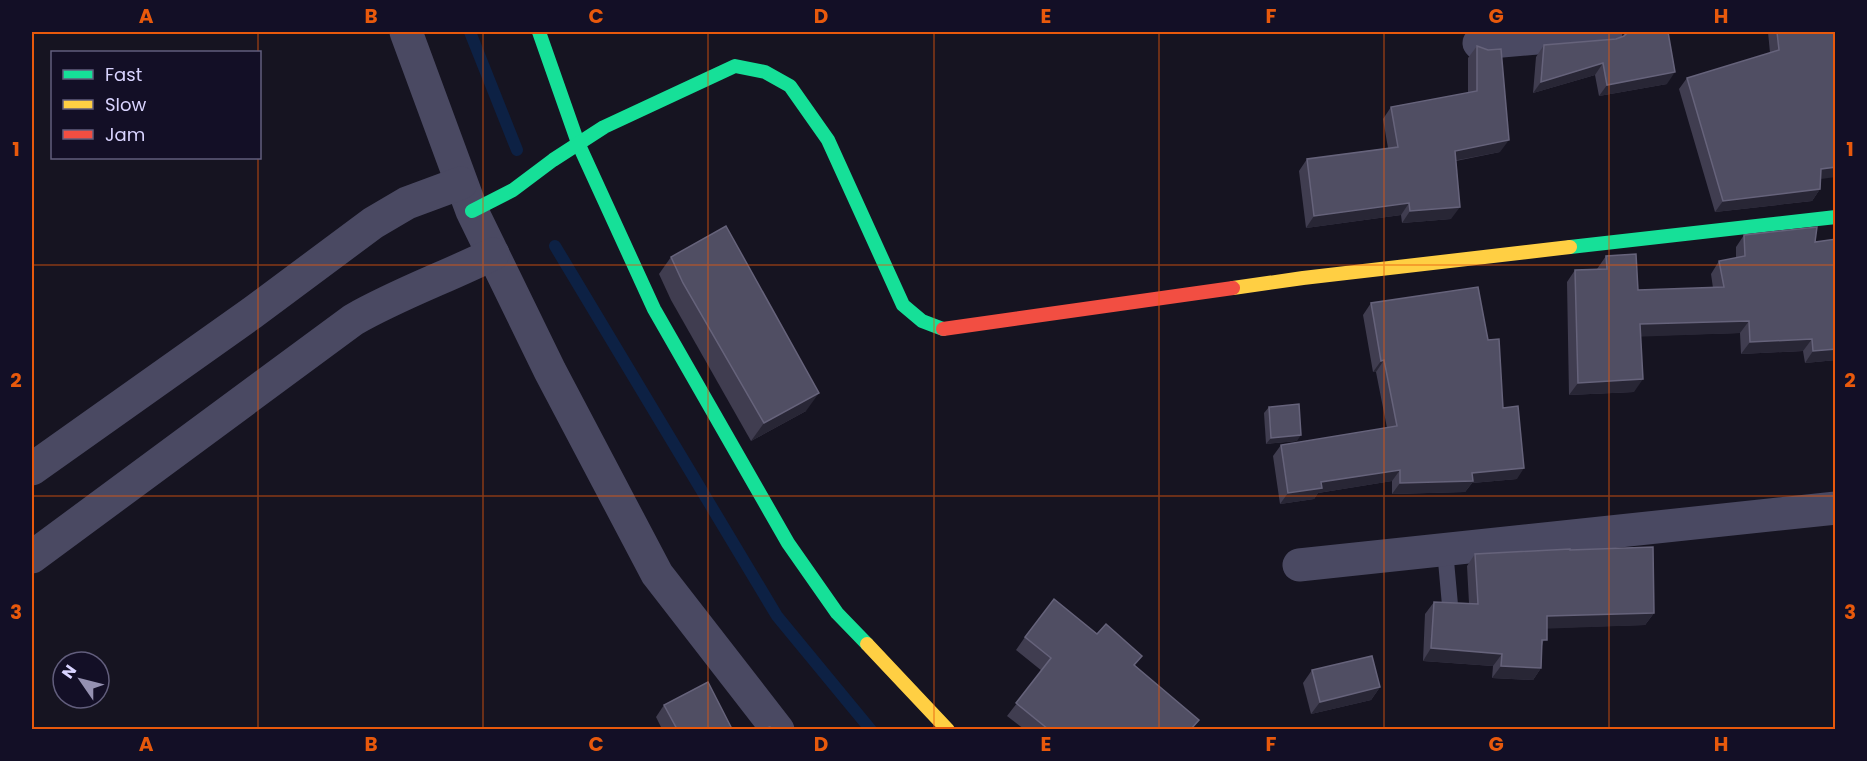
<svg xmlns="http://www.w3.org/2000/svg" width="1867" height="761" font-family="Poppins,sans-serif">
  <rect width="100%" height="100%" fill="#161421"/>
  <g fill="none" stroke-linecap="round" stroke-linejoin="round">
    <g stroke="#0d2144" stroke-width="12">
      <path d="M470 32 517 150"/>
      <path d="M555 246 777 616 871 730"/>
    </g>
    <path stroke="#4a4962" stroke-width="16" d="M1445 550 1450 605"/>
    <g stroke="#4a4962" stroke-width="33">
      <path d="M406 32 472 211 550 371 657 574 778 730"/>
      <path d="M1479 43 1606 32"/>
      <path d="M32 469 252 313 373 223 407 203 461 183"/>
      <path d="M32 557 353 320C398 294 447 277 493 254"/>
      <path d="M1299 565 1836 508"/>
    </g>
    <g stroke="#16e098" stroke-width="14">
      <path d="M539 32 578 143 654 309 788 543 837 613 867 644"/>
      <path d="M472 211 513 190 553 160 604 127 735 66 765 72 790 86 828 140 903 305 922 321 943 329"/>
      <path d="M1570 247 1836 217"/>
    </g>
    <g stroke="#ffcf43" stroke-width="14">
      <path d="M1233 288 1303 278 1570 247"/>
      <path d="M867 644 948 730"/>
    </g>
    <path stroke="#f24e42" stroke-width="14" d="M943 329 1233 288"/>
  </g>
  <g fill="#403d50">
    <path d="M1625 32H1668L1667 84 1599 96 1595 75 1533 93 1536 57 1544 45 1616 39 1623 36Z"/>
    <path d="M1768 32H1836L1820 189 1812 201 1715 212 1679 89 1687 78 1770 53Z"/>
    <path d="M1477 46 1500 152 1456 161 1451 219 1402 223 1401 215 1306 228 1299 171 1307 159 1388 148 1383 119 1391 107 1468 93V58Z"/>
    <path d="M1744 235 1815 242 1836 239V360L1805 363 1803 351 1741 354 1740 333 1640 336 1634 392 1569 395 1567 282 1575 270 1597 269 1606 256 1638 290 1713 288 1711 274 1719 261 1736 258V247Z"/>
    <path d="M671 257 806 411 751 441 671 300 659 274Z"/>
    <path d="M1371 303 1488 340 1503 408 1517 479 1472 483 1465 492 1392 494V481L1318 493 1314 499 1280 504 1273 456 1281 445 1387 428 1376 372H1373L1363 315Z"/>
    <path d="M1269 407 1297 441 1266 444 1264 413Z"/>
    <path d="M1570 550 1654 613 1645 625 1547 628 1542 646 1541 668 1533 680 1492 678 1493 666 1423 661 1425 614 1434 602 1469 603 1467 566 1475 554Z"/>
    <path d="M1025 637 1135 665 1193 729H1024L1007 716 1042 671 1016 650Z"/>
    <path d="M1312 670 1380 687 1371 700 1311 714 1303 683Z"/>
    <path d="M664 705 732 729H662L656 717Z"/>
  </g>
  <g fill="#282635">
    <path d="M1603 63 1595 75 1533 93 1541 82Z"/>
    <path d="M1675 72 1667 84 1599 96 1607 85Z"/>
    <path d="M1509 140 1500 152 1447 162 1455 151Z"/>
    <path d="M1836 167V177L1813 180 1821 169Z"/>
    <path d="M1820 189 1812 201 1715 212 1723 201Z"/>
    <path d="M1409 203 1401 215 1306 228 1314 216Z"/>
    <path d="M1460 207 1451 219 1402 223 1410 211Z"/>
    <path d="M1749 321 1740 333 1631 337 1640 324Z"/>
    <path d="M1812 339 1803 351 1741 354 1750 342Z"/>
    <path d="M1836 349V360L1805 363 1813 351Z"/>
    <path d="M1384 360 1376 372H1373L1381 361Z"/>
    <path d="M1643 379 1634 392 1569 395 1578 383Z"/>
    <path d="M819 393 806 411 751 441 764 423Z"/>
    <path d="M1301 435 1297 441 1266 444 1271 438Z"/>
    <path d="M1524 468 1517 479 1472 483 1465 492 1392 494 1400 483 1472 473Z"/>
    <path d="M1400 470 1392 481 1318 493 1314 499 1280 504 1288 493 1321 482Z"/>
    <path d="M1654 613 1645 625 1538 629 1547 616Z"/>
    <path d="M1431 648 1502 654 1493 666 1423 661Z"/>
    <path d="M1501 666 1541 668 1533 680 1492 678Z"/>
    <path d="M1380 687 1371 700 1311 714 1320 702Z"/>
  </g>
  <g fill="#504e63" stroke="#66637b" stroke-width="1.5">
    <path d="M1628 32H1668L1675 72 1607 85 1603 63 1541 82 1544 45 1616 39 1624 36Z"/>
    <path d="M1777 32H1836V167L1821 169 1820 189 1723 201 1687 78 1779 50Z"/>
    <path d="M1477 46 1488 50 1501 49 1509 140 1455 151 1460 207 1410 211 1409 203 1314 216 1307 159 1398 147 1391 107 1477 91Z"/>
    <path d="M726 226 819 393 764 423 683 283 671 257Z"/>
    <path d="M1817 227 1815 242 1836 239V349L1813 351 1812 339 1750 342 1749 321 1640 324 1643 379 1578 383 1575 270 1607 269 1606 256 1636 254 1638 290 1724 287 1719 261 1745 256 1744 235Z"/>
    <path d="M1478 287 1488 340 1499 339 1503 408 1518 406 1524 468 1472 473 1473 481 1400 483V470L1321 482 1322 488 1288 493 1281 445 1397 426 1384 360 1381 361 1371 303Z"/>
    <path d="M1299 404 1301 435 1271 438 1269 407Z"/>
    <path d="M1653 547 1654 613 1547 616V640H1542L1541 668 1501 666 1502 654 1431 648 1434 602 1478 604 1475 554 1570 549V550Z"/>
    <path d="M1054 599 1097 634 1106 624 1142 656 1134 665 1199 720 1191 729H1048L1016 703 1051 658 1025 637Z"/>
    <path d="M1372 656 1380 687 1320 702 1312 670Z"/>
    <path d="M708 682 732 729H677L664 705Z"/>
    <path d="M770 727 771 729H762Z"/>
  </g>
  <path fill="none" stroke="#e8590c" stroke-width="1.5" stroke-opacity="0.55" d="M258 32V52M483 32V730M708 32V730M934 32V730M1159 32V730M1384 32V730M1609 32V730M258 158V730M32 265H1836M32 496H1836"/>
  <rect width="1867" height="761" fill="none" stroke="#130f26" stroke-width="66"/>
  <rect x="51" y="51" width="210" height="108" fill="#130f26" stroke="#625e7d" stroke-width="1.5"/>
  <rect x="63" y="70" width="30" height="9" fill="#16e098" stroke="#625e7d" stroke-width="1.5"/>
  <text x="105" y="81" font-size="18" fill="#d9d4ff">Fast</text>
  <rect x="63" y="100" width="30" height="9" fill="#ffcf43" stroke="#625e7d" stroke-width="1.5"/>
  <text x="105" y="111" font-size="18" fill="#d9d4ff">Slow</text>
  <rect x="63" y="130" width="30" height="9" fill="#f24e42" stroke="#625e7d" stroke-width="1.5"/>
  <text x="105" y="141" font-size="18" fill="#d9d4ff">Jam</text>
  <g transform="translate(81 680) rotate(305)"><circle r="28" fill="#130f26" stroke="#625e7d" stroke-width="1.5"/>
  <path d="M0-4.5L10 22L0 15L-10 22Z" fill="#9591b1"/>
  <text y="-9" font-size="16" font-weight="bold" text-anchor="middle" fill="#d9d4ff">N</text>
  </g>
  <rect x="33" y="33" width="1801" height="695" fill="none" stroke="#e8590c" stroke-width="2"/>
  <g font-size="20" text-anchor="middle" font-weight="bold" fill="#e8590c">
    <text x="146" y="23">A</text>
    <text x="371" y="23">B</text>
    <text x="596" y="23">C</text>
    <text x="821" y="23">D</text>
    <text x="1046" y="23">E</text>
    <text x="1271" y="23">F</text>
    <text x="1496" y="23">G</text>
    <text x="1721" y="23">H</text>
    <text x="16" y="156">1</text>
    <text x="1850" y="156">1</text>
    <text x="16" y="387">2</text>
    <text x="1850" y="387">2</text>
    <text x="16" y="619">3</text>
    <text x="1850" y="619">3</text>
    <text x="146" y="751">A</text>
    <text x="371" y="751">B</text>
    <text x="596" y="751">C</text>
    <text x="821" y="751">D</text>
    <text x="1046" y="751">E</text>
    <text x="1271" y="751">F</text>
    <text x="1496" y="751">G</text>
    <text x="1721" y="751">H</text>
  </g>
</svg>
